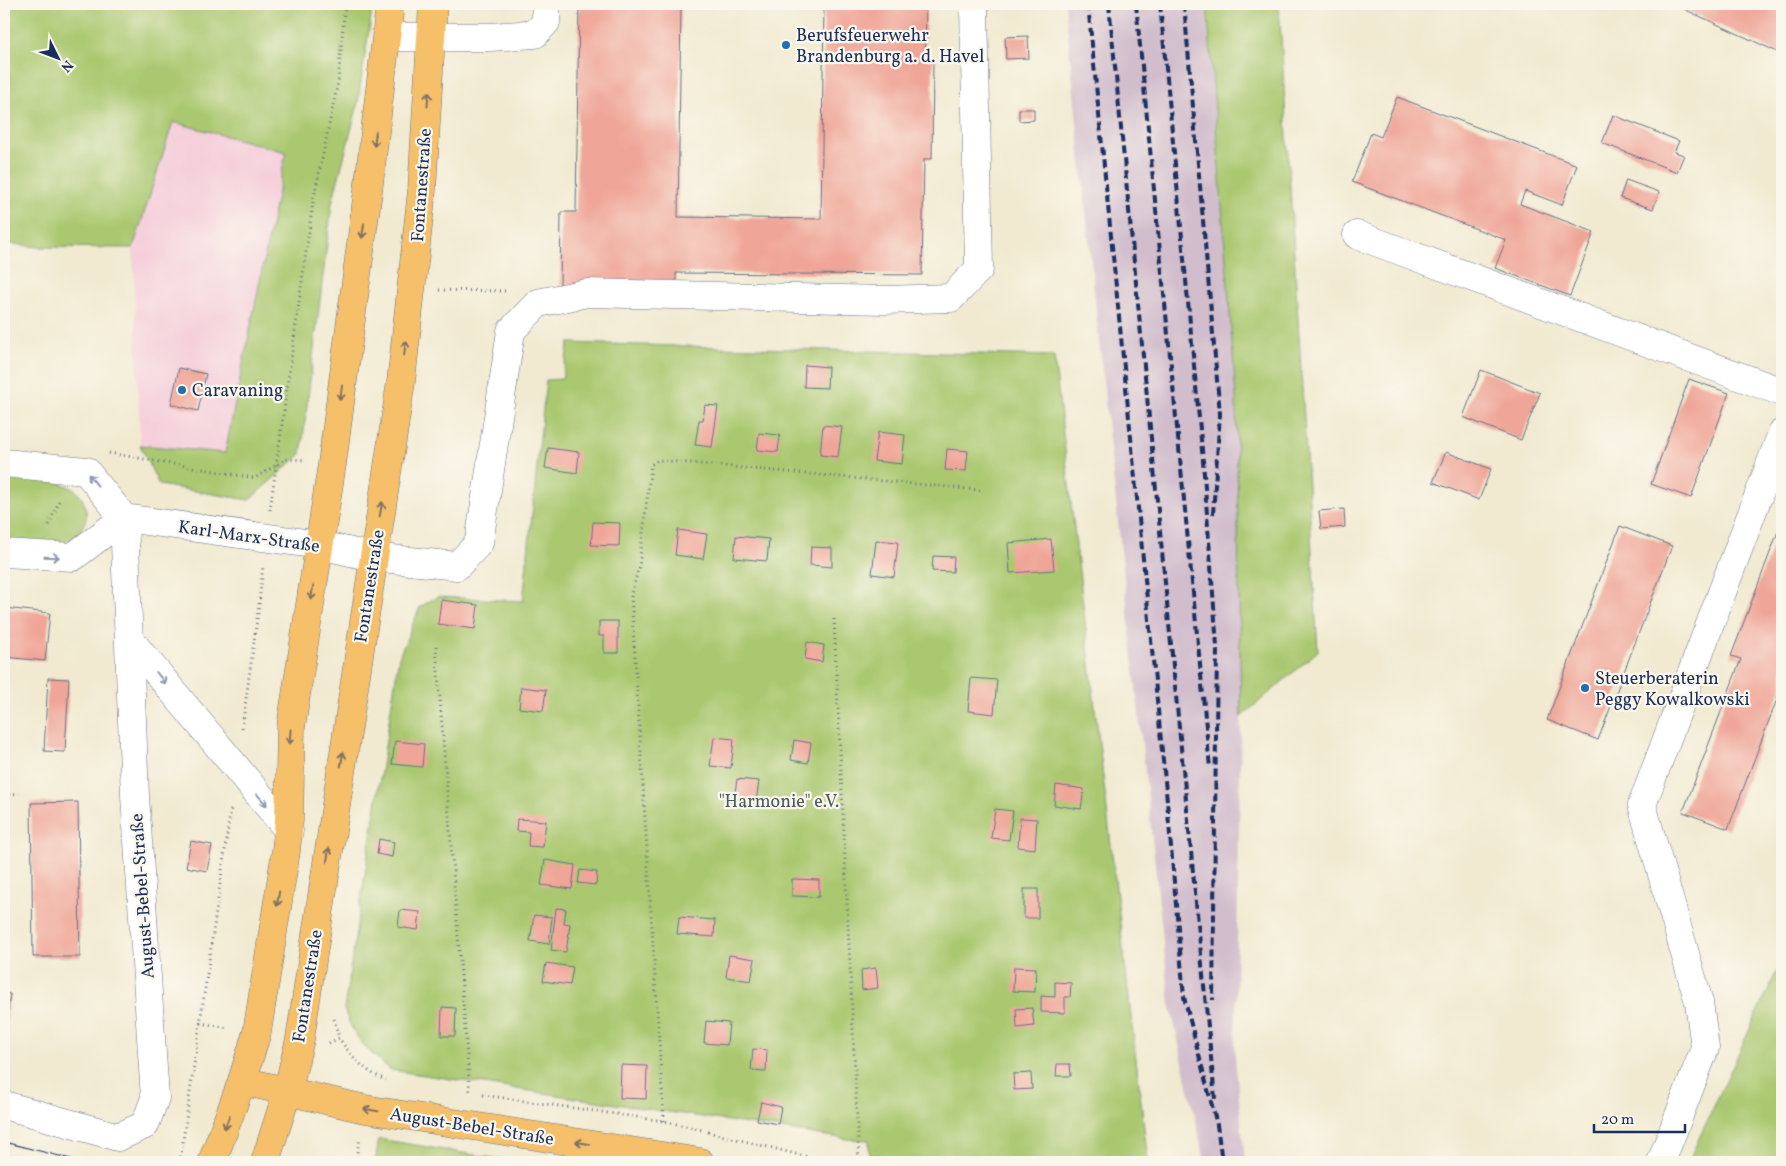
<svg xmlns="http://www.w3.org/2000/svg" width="1786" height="1166" font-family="Vollkorn,serif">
  <rect width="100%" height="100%" fill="#fbf7ec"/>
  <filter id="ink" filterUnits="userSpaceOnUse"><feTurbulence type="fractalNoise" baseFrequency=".02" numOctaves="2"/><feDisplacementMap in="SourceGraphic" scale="10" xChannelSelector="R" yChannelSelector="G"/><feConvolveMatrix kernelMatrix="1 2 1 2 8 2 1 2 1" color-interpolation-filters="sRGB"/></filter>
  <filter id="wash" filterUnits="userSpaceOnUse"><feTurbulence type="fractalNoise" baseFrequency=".0096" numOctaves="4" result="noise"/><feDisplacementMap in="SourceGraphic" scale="20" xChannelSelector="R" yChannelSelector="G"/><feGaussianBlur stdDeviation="1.12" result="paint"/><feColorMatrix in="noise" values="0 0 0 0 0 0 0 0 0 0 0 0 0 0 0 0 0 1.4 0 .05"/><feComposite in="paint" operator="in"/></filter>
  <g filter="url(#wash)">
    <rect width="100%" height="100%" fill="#f1ead1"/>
    <path fill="#f5cfdb" d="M173 122 287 152 225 453 140 445 133 248Z"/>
    <path fill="#d1bdcc" d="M1065 4H1206L1236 396 1241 717 1235 1057 1245 1162H1205L1170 1004 1107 419Z"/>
    <g fill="#aac86f" stroke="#627c66">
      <path d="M4 4H373L357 108 332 203 301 454 249 500 159 485 140 445 225 453 286 152 173 122 133 248 38 247 4 243Z"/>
      <path d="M1207 4H1279L1318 651 1241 717 1236 396Z"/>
      <path d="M569 343 1054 356 1148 1162H912L869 1154V1140L847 1139 391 1070C366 1050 355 1040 344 1009L399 657 420 607 437 597 523 601 546 380 562 379Z"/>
      <path d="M4 477C25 480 53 478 72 488 79 491 85 503 86 510 87 518 86 520 82 527 67 554 28 542 4 539Z"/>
      <path d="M1782 960V1162H1688Z"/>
      <path d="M379 1139 517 1162H375Z"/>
    </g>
    <g id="blocks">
      <g fill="#efa597">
        <path d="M579 4H681L678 217 821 219 824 4H926L925 59H933L932 159H924L922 275 676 273V282L560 286 561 212H576Z"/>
        <path d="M1673 4H1782V54Z"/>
        <path d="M1028 36 1029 58 1006 59 1005 37Z"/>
        <path d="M1397 97 1577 165 1562 205 1525 191 1520 204 1594 232 1570 296 1495 268 1506 240 1352 182 1371 133 1381 137Z"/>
        <path d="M1019 109H1034V120L1019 121Z"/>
        <path d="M1613 115 1679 141 1674 152 1684 155 1677 172 1602 143Z"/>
        <path d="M1626 180 1659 192 1653 209 1620 198Z"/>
        <path d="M805 365 828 367 827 388 804 387Z"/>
        <path d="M179 368 206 374 198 411 171 404Z"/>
        <path d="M1481 370 1540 393 1521 440 1463 417Z"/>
        <path d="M1689 379 1729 393 1691 498 1651 484Z"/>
        <path d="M705 405 718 406 712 447 695 445 699 420H703Z"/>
        <path d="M823 425 842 427 838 457 820 455Z"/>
        <path d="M878 432 905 435 902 464 874 461Z"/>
        <path d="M759 433 780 435 778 452 757 450Z"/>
        <path d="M548 448 579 452 577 473 545 468Z"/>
        <path d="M947 449 968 451 966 471 945 470Z"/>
        <path d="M1446 452 1491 469 1479 500 1433 482Z"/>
        <path d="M1344 509 1345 527 1321 529 1319 511Z"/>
        <path d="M1782 521V686L1728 829 1683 812 1741 659 1731 656Z"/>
        <path d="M593 522 620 523 619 546 591 545Z"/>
        <path d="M1620 526 1672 546 1598 740 1547 720Z"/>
        <path d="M678 530 707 534 703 559 675 555Z"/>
        <path d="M736 536 769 539 767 561 734 558Z"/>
        <path d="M1051 539 1054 570 1010 573 1008 543Z"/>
        <path d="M876 540 898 542 894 577 872 574Z"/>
        <path d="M811 547 832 548V567L810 565Z"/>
        <path d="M933 556 954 557 953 572 932 571Z"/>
        <path d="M441 600 478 605 475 629 438 624Z"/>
        <path d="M4 608 50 613 45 661 4 657Z"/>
        <path d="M599 621H618V653H604V636H599Z"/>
        <path d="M807 642 824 645 822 662 805 659Z"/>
        <path d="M48 678 69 679 65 752 44 751Z"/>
        <path d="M971 678 997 680 994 714 968 711Z"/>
        <path d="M521 687 546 690 543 711 519 708Z"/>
        <path d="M714 737 734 739 731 768 710 766Z"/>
        <path d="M794 740 811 743 808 763 791 760Z"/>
        <path d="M395 741 424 744 422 767 392 764Z"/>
        <path d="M737 779 759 781 756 802 734 799Z"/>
        <path d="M1056 785 1084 789 1081 809 1054 805Z"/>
        <path d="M78 802 80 957H33L31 803Z"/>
        <path d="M995 809 1013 811 1009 840 991 838Z"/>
        <path d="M1020 818 1037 819 1035 849 1018 847Z"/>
        <path d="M517 819 546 821 543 847 528 846 529 832 516 831Z"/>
        <path d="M379 839 394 842 392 857 377 854Z"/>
        <path d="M191 841 212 845 207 871 186 867Z"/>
        <path d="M545 860 575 865 572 889 541 885Z"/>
        <path d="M580 870 597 872 596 885 578 883Z"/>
        <path d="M792 879 819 880V897L792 896Z"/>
        <rect x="1024" y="889" width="14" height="29"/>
        <path d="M556 908 566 909 564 923 570 924 566 952 551 950Z"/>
        <path d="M400 910 420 912 418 930 398 927Z"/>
        <path d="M534 915 552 917 549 944 530 941Z"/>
        <path d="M679 917 715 920 714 937 677 934Z"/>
        <path d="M729 955 755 959 751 981 726 977Z"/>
        <path d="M546 963 573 967 570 985 543 981Z"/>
        <path d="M1014 967 1036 968 1035 992 1013 991Z"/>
        <path d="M876 968 878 988 862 990 861 970Z"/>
        <path d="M1055 982 1071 983 1070 997H1065V1013L1041 1012V996L1055 997Z"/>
        <path d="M4 993 10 994 5 1037H4Z"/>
        <path d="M442 1007 456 1008 455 1036H441Z"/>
        <path d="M1032 1008 1034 1026 1017 1028 1016 1009Z"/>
        <path d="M706 1021 729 1023 727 1045 704 1043Z"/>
        <path d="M753 1049 767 1050 766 1071 751 1070Z"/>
        <path d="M1057 1064H1070L1071 1076H1056Z"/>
        <path d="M621 1065 647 1066 646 1099 620 1098Z"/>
        <path d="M1031 1073 1032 1089 1014 1090 1013 1074Z"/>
        <path d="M761 1102 781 1107 778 1124 757 1120Z"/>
      </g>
    </g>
  </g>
  <g filter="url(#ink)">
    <use href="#blocks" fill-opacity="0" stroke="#667086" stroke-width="1"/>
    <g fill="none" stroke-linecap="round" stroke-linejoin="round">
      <g stroke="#667086" stroke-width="29">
        <g id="minor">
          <path d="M387 37H490L535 34 546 22V4"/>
          <path d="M1357 235 1782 392"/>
          <path d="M4 463 86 471 124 518 320 545 373 557 457 566 479 543 511 331 538 303 587 293 884 300 951 298 979 269 974 4"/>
          <path d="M4 553 73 557 124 518"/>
          <path d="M130 640 289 831"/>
          <path d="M4 1105 118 1137 145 1125 155 1098 135 796 124 518"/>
          <path d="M1661 1162 1705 1048 1699 1002 1642 805 1782 433"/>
        </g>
      </g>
      <g stroke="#667086" stroke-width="29">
        <g id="major">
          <path d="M242 1081 365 1109 700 1162"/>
          <path d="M212 1162 242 1081 257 1032 286 851 289 820 291 727 332 464 369 183 390 4"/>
          <path d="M265 1162 287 1093 300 1039 401 382 422 190 433 4"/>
        </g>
      </g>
      <g stroke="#667086" stroke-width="3" stroke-dasharray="1 4" stroke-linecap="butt">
        <path d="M439 290 508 291"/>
        <path d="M109 453 255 478 286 459 305 460"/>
        <path d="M270 510 313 202 338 82 345 4"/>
        <path d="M49 525 60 499"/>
        <path d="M834 619 859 1162"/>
        <path d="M436 646 470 1094"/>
        <path d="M242 728 259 605 263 565"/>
        <path d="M4 795 19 793"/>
        <path d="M334 1019 339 1038"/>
        <path d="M200 1023 229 1028"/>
        <path d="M329 1043 339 1038C351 1056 365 1072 386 1080"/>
        <path d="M483 1095 664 1121 702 1130"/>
        <path d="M664 1121 631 594 639 567 651 465 658 460 980 490"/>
        <path d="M708 1132 828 1162"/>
        <path d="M180 1162 231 808"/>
        <path d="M355 1162 360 1138"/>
      </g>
      <use href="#minor" stroke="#fff" stroke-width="28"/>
      <use href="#major" stroke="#f6c06b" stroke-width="28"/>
      <g stroke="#1b2f5e" stroke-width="1">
        <path d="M4 1142 83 1162"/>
        <path d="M4 1154 35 1162"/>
      </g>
      <g stroke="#1b2f5e" stroke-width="4" stroke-dasharray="8 4" stroke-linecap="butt">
        <path d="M1088 4 1167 801 1184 997 1217 1125 1222 1162"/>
        <path d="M1109 4 1215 1099"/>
        <path d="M1136 4 1210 768"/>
        <path d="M1160 4 1203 461 1217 646 1213 1000"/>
        <path d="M1184 4 1220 414 1213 514"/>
      </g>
    </g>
    <defs><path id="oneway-shaft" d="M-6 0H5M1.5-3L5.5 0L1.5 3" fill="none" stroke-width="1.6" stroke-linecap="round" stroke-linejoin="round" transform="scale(1.25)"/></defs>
    <g stroke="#7e7064">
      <use href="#oneway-shaft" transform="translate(428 99) rotate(-86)"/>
      <use href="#oneway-shaft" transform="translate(375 139) rotate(97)"/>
      <use href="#oneway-shaft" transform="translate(363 231) rotate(98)"/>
      <use href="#oneway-shaft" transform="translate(405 348) rotate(-83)"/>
      <use href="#oneway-shaft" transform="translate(341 393) rotate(98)"/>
      <use href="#oneway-shaft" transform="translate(381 509) rotate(-80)"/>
      <use href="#oneway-shaft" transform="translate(312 593) rotate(99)"/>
      <use href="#oneway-shaft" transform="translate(290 737) rotate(94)"/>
      <use href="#oneway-shaft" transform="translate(342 759) rotate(-81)"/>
      <use href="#oneway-shaft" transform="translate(328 855) rotate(-81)"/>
      <use href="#oneway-shaft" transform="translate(278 899) rotate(99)"/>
      <use href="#oneway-shaft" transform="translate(371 1110) rotate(-171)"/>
      <use href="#oneway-shaft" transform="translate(227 1122) rotate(111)"/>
      <use href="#oneway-shaft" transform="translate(583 1143) rotate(-171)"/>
    </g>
    <g stroke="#8d97ae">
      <use href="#oneway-shaft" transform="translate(93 480) rotate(-129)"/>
      <use href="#oneway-shaft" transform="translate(52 557) rotate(2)"/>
      <use href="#oneway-shaft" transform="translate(161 678) rotate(51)"/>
      <use href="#oneway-shaft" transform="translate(262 800) rotate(49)"/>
    </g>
  </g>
  <g fill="#1f6fb2" stroke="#fbf7ec" stroke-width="2">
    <circle cx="786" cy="45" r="5"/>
    <circle cx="182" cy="390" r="5"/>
    <circle cx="1585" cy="688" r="5"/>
  </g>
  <g text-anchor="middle" stroke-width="4.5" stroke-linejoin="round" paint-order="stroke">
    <g font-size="18" fill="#1b2f5e" stroke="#fbf7ec" text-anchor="start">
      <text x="796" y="41">Berufsfeuerwehr<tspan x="796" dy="21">Brandenburg a. d. Havel</tspan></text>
      <text x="192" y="396">Caravaning</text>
      <text x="1595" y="684">Steuerberaterin<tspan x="1595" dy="21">Peggy Kowalkowski</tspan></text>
    </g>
    <g font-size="18" fill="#1b2f5e" stroke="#fbf7ec">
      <text transform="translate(421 185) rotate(-86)" y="6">Fontanestraße</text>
      <text transform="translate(249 536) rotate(8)" y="6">Karl-Marx-Straße</text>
      <text transform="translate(369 586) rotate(-81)" y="6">Fontanestraße</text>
      <text transform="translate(142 896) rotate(-94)" y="6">August-Bebel-Straße</text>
      <text transform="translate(307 986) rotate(-81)" y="6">Fontanestraße</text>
      <text transform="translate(472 1126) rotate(9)" y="6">August-Bebel-Straße</text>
    </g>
    <g font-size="18" fill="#465d63" stroke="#fbf7ec">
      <text x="779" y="807">"Harmonie" e.V.</text>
    </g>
  </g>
  <rect width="1786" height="1166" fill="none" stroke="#fbf7ec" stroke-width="20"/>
  <g transform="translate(58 58) rotate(132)" stroke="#fbf7ec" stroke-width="4" paint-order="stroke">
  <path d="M0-4L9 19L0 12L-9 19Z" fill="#1b2f5e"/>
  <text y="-8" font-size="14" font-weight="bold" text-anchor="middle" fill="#1b2f5e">N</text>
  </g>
  <path d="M1594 1124v8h91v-8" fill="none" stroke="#1b2f5e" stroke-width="2.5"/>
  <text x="1601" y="1124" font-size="15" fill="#1b2f5e" stroke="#fbf7ec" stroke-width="4" paint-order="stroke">20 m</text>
</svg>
